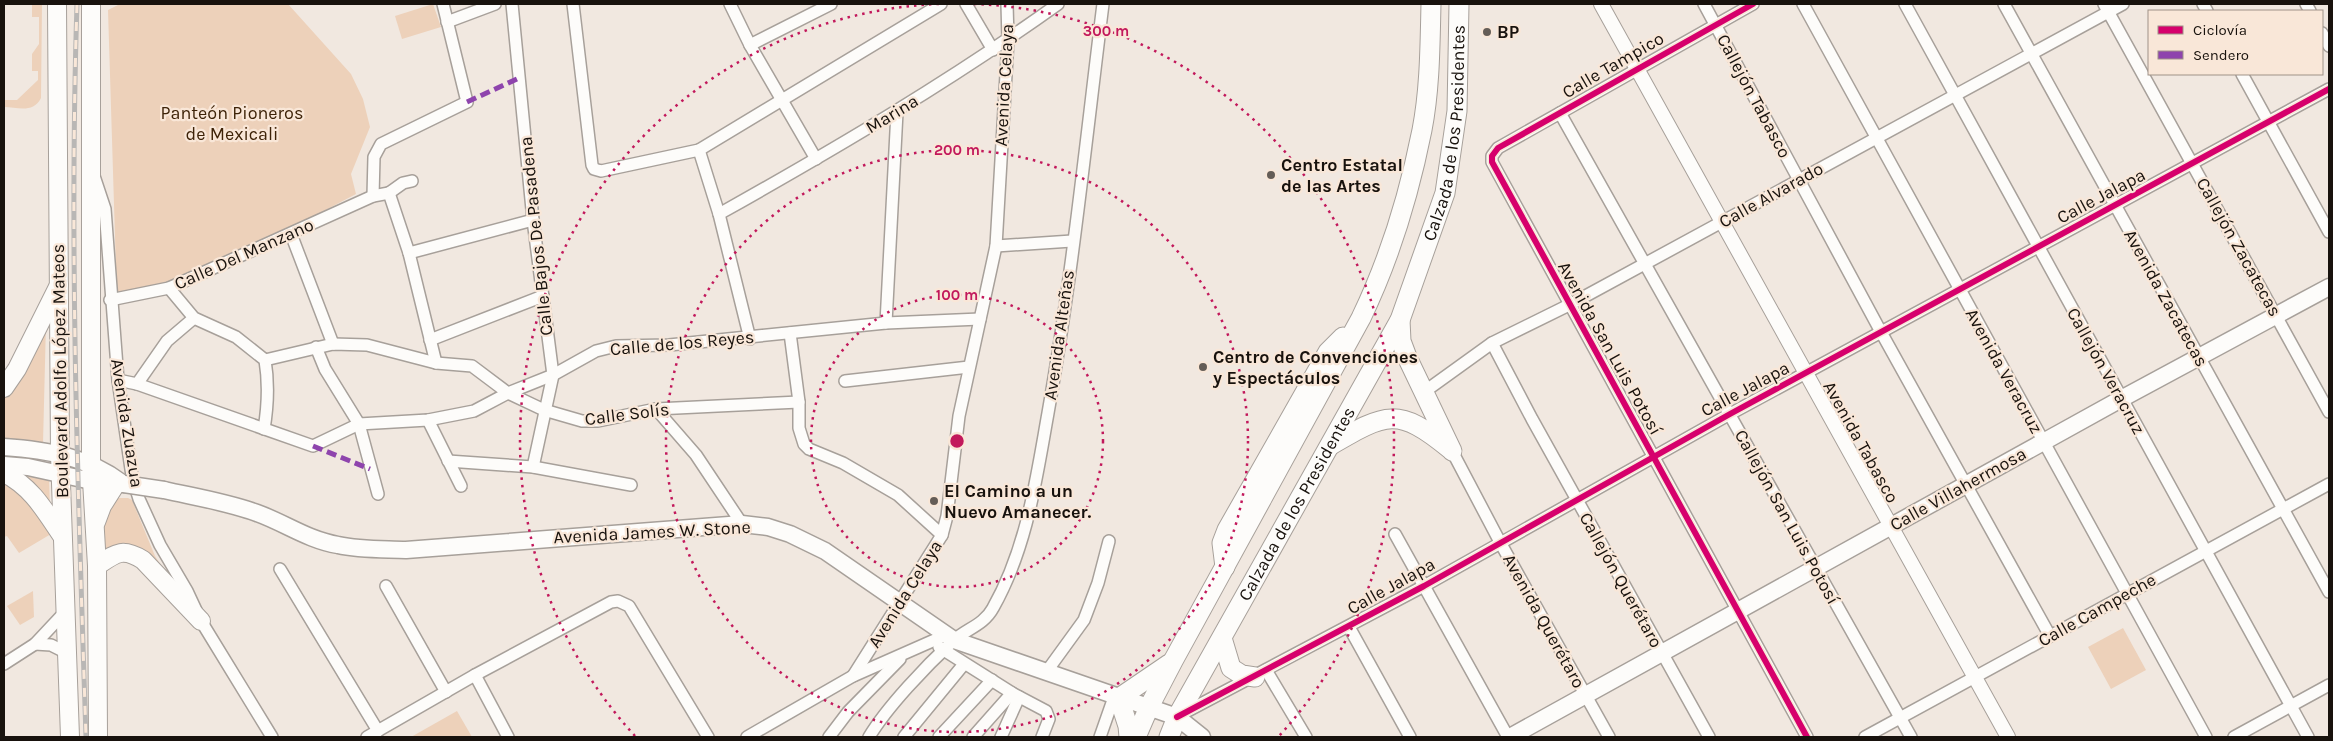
<svg xmlns="http://www.w3.org/2000/svg" width="2333" height="741" font-family="Karla,sans-serif">
  <rect width="100%" height="100%" fill="#f1e8e0"/>
  <g fill="#edd1ba">
    <path d="M32 4H42L41 98C33 114 17 107 4 107V100H17L38 80V71H32V54L39 44V17H32Z"/>
    <path d="M120 4H288L351 74 363 99 370 127 351 174 356 194 263 243 169 285 120 295 117 291 116 269 108 10Z"/>
    <path d="M433 4 441 27 402 39 395 16Z"/>
    <path d="M46 323 43 444 4 440V398Z"/>
    <path d="M4 468 49 477 50 509Z"/>
    <path d="M4 478 14 483 51 534 19 553 7 536 4 537Z"/>
    <path d="M119 498H128L132 500 155 556 167 575 150 561 105 554 103 519 112 501Z"/>
    <path d="M33 591 34 617 20 625 7 606Z"/>
    <path d="M2123 628 2146 670 2111 689 2088 647Z"/>
    <path d="M457 711 472 737H411Z"/>
  </g>
  <g fill="none" stroke-linecap="round" stroke-linejoin="round">
    <g stroke="#a7a09a" stroke-width="14">
      <g id="minor">
        <path d="M512 4 533 220 553 375 533 467"/>
        <path d="M573 4 592 165 594 169 601 171 699 150 941 4"/>
        <path d="M730 4 750 45 816 159"/>
        <path d="M966 4 993 50"/>
        <path d="M1704 4 1881 332 2050 636"/>
        <path d="M1753 4 1498 148 1492 156V162L1807 737"/>
        <path d="M1803 4 2206 737"/>
        <path d="M1905 4 2308 737"/>
        <path d="M2004 4 2329 592"/>
        <path d="M2104 4 2329 412"/>
        <path d="M2203 4 2207 11"/>
        <path d="M2306 4 2310 11"/>
        <path d="M447 22 495 4"/>
        <path d="M2322 33 2329 46"/>
        <path d="M750 45 831 4"/>
        <path d="M2242 74 2329 232"/>
        <path d="M1560 113 1911 737"/>
        <path d="M699 150 719 214 750 339"/>
        <path d="M94 176 105 209 118 380 132 476 139 499 160 545 187 591 201 621 272 737"/>
        <path d="M389 193 409 253 436 363"/>
        <path d="M389 193 403 183 412 181"/>
        <path d="M373 196 374 157 381 144 467 102 443 4"/>
        <path d="M719 214C835 149 949 82 1058 4"/>
        <path d="M291 234 333 344"/>
        <path d="M996 246 1072 241"/>
        <path d="M409 253 533 220"/>
        <path d="M169 288 194 318 236 337 265 360C269 384 268 405 264 429"/>
        <path d="M110 300 169 288 373 196 389 193"/>
        <path d="M886 323 897 112"/>
        <path d="M790 333 799 402V428L804 444 809 449 843 463 898 495 942 535"/>
        <path d="M430 340 543 296"/>
        <path d="M1492 343 1532 419 1709 737"/>
        <path d="M316 347 325 369 359 424 378 494"/>
        <path d="M265 360 333 344 367 345 436 363 472 366 508 393 544 410 582 421H598L656 409 799 402"/>
        <path d="M118 380 137 384 313 446 359 424 428 420 474 411 508 393 553 375 596 351 616 346 669 345 886 323 980 319"/>
        <path d="M845 381 969 367"/>
        <path d="M137 384 167 341 194 318"/>
        <path d="M1424 392 1492 343 1569 305 2123 4"/>
        <path d="M656 409 696 455 742 524"/>
        <path d="M428 420 461 486"/>
        <path d="M1452 451 1501 544 1609 737"/>
        <path d="M448 461 533 467 631 485"/>
        <path d="M1395 534 1508 737"/>
        <path d="M280 569 378 731"/>
        <path d="M386 586 446 692"/>
        <path d="M1349 627 1410 737"/>
        <path d="M35 644 51 645 67 653"/>
        <path d="M939 647 1012 693 1046 711 1049 719 1042 737"/>
        <path d="M4 664 35 644 65 612"/>
        <path d="M1266 670 1306 737"/>
        <path d="M1047 671 1084 620 1098 583 1109 541"/>
        <path d="M475 675 508 737"/>
        <path d="M853 676 942 535 947 516 959 416 996 246 1008 40 1007 4"/>
        <path d="M1180 715 1424 586 1730 414 2329 89"/>
        <path d="M367 737 475 675 611 602 618 601 629 606 708 737"/>
        <path d="M747 737 853 676 946 635"/>
        <path d="M829 737 848 712 900 659"/>
        <path d="M869 737C887 707 926 666 953 641 966 629 984 625 993 608 1027 548 1036 480 1048 413 1072 278 1086 140 1103 4"/>
        <path d="M904 737 964 664"/>
        <path d="M939 737 992 680"/>
        <path d="M973 737 1012 693"/>
        <path d="M1001 737 1019 697"/>
        <path d="M1100 737 1114 697"/>
        <path d="M1865 737 2329 484"/>
        <path d="M2234 737 2329 685"/>
      </g>
    </g>
    <g stroke="#a7a09a" stroke-width="16">
      <path id="tertiary" d="M1601 4 2008 737"/>
    </g>
    <g stroke="#a7a09a" stroke-width="19">
      <g id="secondary">
        <path d="M4 447C47 450 86 456 122 483"/>
        <path d="M4 465 28 467 105 484H124"/>
        <path d="M164 490C195 497 227 502 257 513 285 523 308 540 338 545 360 550 383 549 406 550L742 524 768 527 790 534 825 551 954 640 1177 717 1202 737"/>
        <path d="M1510 737 2121 399 2329 287"/>
      </g>
    </g>
    <g stroke="#a7a09a" stroke-width="20">
      <g id="primary">
        <path d="M57 4 60 455 70 737"/>
        <path d="M91 4V463L97 566 98 737"/>
        <path d="M4 388 17 369 59 285"/>
        <path d="M4 473C32 487 45 511 62 536"/>
        <path d="M96 522 102 506 116 484"/>
        <path d="M97 566C116 553 122 547 143 560L201 621"/>
      </g>
    </g>
    <g stroke="#a7a09a" stroke-width="21">
      <g id="trunk">
        <path d="M1400 320 1401 341 1407 357 1452 451"/>
        <path d="M1331 445C1386 413 1398 406 1450 449"/>
        <path d="M1225 567 1222 543 1227 530 1328 352 1343 337"/>
        <path d="M1222 638 1231 668 1242 675 1255 677"/>
        <path d="M1129 737 1128 726 1119 698 1169 664"/>
        <path d="M1136 737 1149 707 1173 661 1361 318C1390 258 1409 195 1422 130 1430 89 1430 45 1431 4"/>
        <path id="s1" d="M1169 737 1177 717 1400 320 1445 193 1457 111 1459 4"/>
      </g>
    </g>
    <use href="#minor" stroke="#fdfcfa" stroke-width="11"/>
    <use href="#tertiary" stroke="#fdfcfa" stroke-width="14"/>
    <use href="#secondary" stroke="#fdfcfa" stroke-width="16"/>
    <use href="#primary" stroke="#fdfcfa" stroke-width="18"/>
    <use href="#trunk" stroke="#fdfcfa" stroke-width="19"/>
    <g stroke="#b9b7b5" stroke-width="5">
      <path id="rail" d="M77 4C69 248 78 493 86 737"/>
    </g>
    <use href="#rail" stroke="#f9e7d8" stroke-width="3" stroke-dasharray="9" stroke-linecap="butt"/>
    <g stroke="#a7a09a" stroke-width="19" stroke-linecap="butt">
      <path id="secondary-bridge" d="M124 484 164 490"/>
    </g>
    <use href="#secondary-bridge" stroke="#fdfcfa" stroke-width="16"/>
    <g stroke="#8e44ad" stroke-width="5" stroke-dasharray="10 5" stroke-linecap="butt">
      <path d="M467 102 519 78"/>
      <path d="M313 446 370 469"/>
    </g>
    <g stroke="#f9e7d8" stroke-width="9">
      <g id="cycleway">
        <path d="M1753 4 1498 148 1492 156V162L1807 737"/>
        <path d="M1177 717 1424 586 1730 414 2329 89"/>
      </g>
    </g>
    <use href="#cycleway" stroke="#d6006c" stroke-width="6"/>
  </g>
  <g fill="none" stroke="#c2185b" stroke-width="2.5" stroke-dasharray="2.5 5">
    <circle cx="957" cy="441" r="146"/>
    <circle cx="957" cy="441" r="291"/>
    <path d="M635 736A437 437 0 1 1 1279 736"/>
  </g>
  <g fill="#645d57" stroke="#f9e7d8" stroke-width="2">
    <circle cx="1487" cy="32" r="5"/>
    <circle cx="1271" cy="175" r="5"/>
    <circle cx="1203" cy="367" r="5"/>
    <circle cx="934" cy="501" r="5"/>
  </g>
  <g text-anchor="middle" stroke-width="4.5" stroke-linejoin="round" paint-order="stroke">
    <g font-size="18" font-weight="bold" fill="#18120d" stroke="#f9e7d8" text-anchor="start">
      <text x="1497" y="38">BP</text>
      <text x="1281" y="171">Centro Estatal<tspan x="1281" dy="21">de las Artes</tspan></text>
      <text x="1213" y="363">Centro de Convenciones<tspan x="1213" dy="21">y Espectáculos</tspan></text>
      <text x="944" y="497">El Camino a un<tspan x="944" dy="21">Nuevo Amanecer.</tspan></text>
    </g>
    <g font-size="18" fill="#18120d" stroke="#f9e7d8">
      <text transform="translate(1613 65) rotate(-30)" y="6">Calle Tampico</text>
      <text transform="translate(1004 85) rotate(-87)" y="6">Avenida Celaya</text>
      <text transform="translate(1754 96) rotate(62)" y="6">Callejón Tabasco</text>
      <text transform="translate(892 114) rotate(-31)" y="6">Marina</text>
      <text dy="6" stroke="none"><textPath href="#s1" startOffset="671">Calzada de los Presidentes</textPath></text>
      <text transform="translate(1771 195) rotate(-29)" y="6">Calle Alvarado</text>
      <text transform="translate(2101 196) rotate(-28)" y="6">Calle Jalapa</text>
      <text transform="translate(536 236) rotate(-96)" y="6">Calle Bajos De Pasadena</text>
      <text transform="translate(2239 247) rotate(61)" y="6">Callejón Zacatecas</text>
      <text transform="translate(244 254) rotate(-24)" y="6">Calle Del Manzano</text>
      <text transform="translate(2166 298) rotate(61)" y="6">Avenida Zacatecas</text>
      <text transform="translate(1059 335) rotate(-82)" y="6">Avenida Alteñas</text>
      <text transform="translate(682 343) rotate(-5)" y="6">Calle de los Reyes</text>
      <text transform="translate(1610 348) rotate(61)" y="6">Avenida San Luis Potosí</text>
      <text transform="translate(60 371) rotate(-91)" y="6">Boulevard Adolfo López Mateos</text>
      <text transform="translate(2004 371) rotate(61)" y="6">Avenida Veracruz</text>
      <text transform="translate(2106 371) rotate(61)" y="6">Callejón Veracruz</text>
      <text transform="translate(1745 389) rotate(-28)" y="6">Calle Jalapa</text>
      <text transform="translate(627 414) rotate(-7)" y="6">Calle Solís</text>
      <text transform="translate(127 423) rotate(81)" y="6">Avenida Zuazua</text>
      <text transform="translate(1861 442) rotate(61)" y="6">Avenida Tabasco</text>
      <text transform="translate(1958 489) rotate(-29)" y="6">Calle Villahermosa</text>
      <text dy="6" stroke="none"><textPath href="#s1" startOffset="266">Calzada de los Presidentes</textPath></text>
      <text transform="translate(1787 517) rotate(61)" y="6">Callejón San Luis Potosí</text>
      <text transform="translate(652 532) rotate(-3)" y="6">Avenida James W. Stone</text>
      <text transform="translate(1621 580) rotate(61)" y="6">Callejón Querétaro</text>
      <text transform="translate(1391 586) rotate(-29)" y="6">Calle Jalapa</text>
      <text transform="translate(905 594) rotate(-58)" y="6">Avenida Celaya</text>
      <text transform="translate(2097 610) rotate(-29)" y="6">Calle Campeche</text>
      <text transform="translate(1544 621) rotate(61)" y="6">Avenida Querétaro</text>
    </g>
    <g font-size="18" fill="#3e2308" stroke="#f9e7d8">
      <text x="232" y="119">Panteón Pioneros<tspan x="232" dy="21">de Mexicali</tspan></text>
    </g>
  </g>
  <circle cx="957" cy="441" r="8" fill="#c2185b" stroke="#f9e7d8" stroke-width="2.5"/>
  <g font-size="15" text-anchor="middle" font-weight="bold" fill="#c2185b" stroke="#f9e7d8" stroke-width="4.5" stroke-linejoin="round" paint-order="stroke">
    <text x="1106" y="36">300 m</text>
    <text x="957" y="155">200 m</text>
    <text x="957" y="300">100 m</text>
  </g>
  <rect width="2333" height="741" fill="none" stroke="#18120d" stroke-width="10"/>
  <rect x="2148" y="10" width="175" height="65" fill="#f9e7d8" stroke="#9f9287"/>
  <rect x="2158" y="26" width="25" height="8" fill="#d6006c" stroke="#9f9287"/>
  <text x="2193" y="35" font-size="15" fill="#18120d">Ciclovía</text>
  <rect x="2158" y="51" width="25" height="8" fill="#8e44ad" stroke="#9f9287"/>
  <text x="2193" y="60" font-size="15" fill="#18120d">Sendero</text>
</svg>
